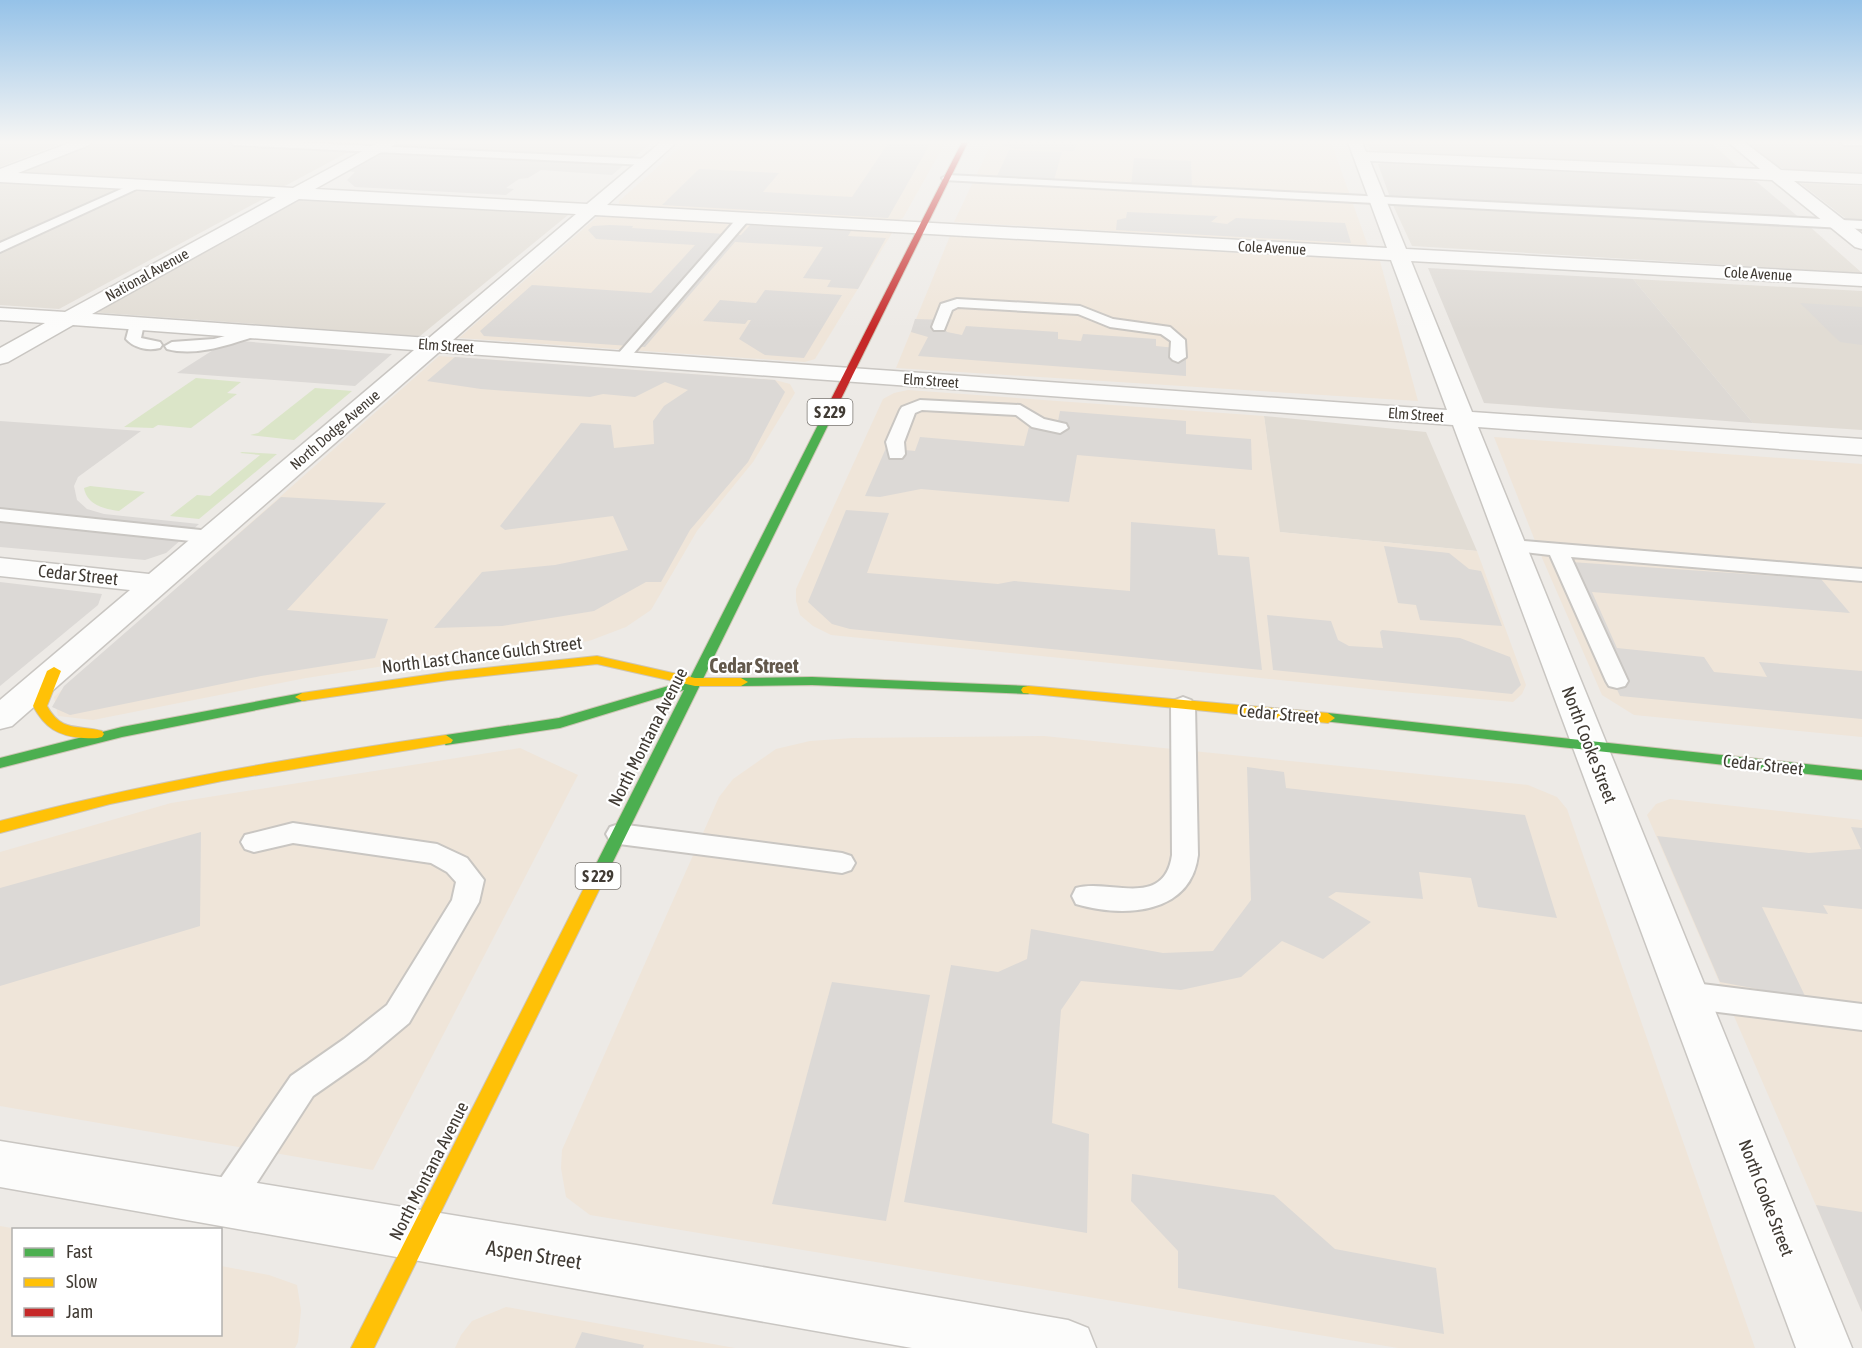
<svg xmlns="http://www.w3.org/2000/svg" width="1862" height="1348" font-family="'Asap Condensed',sans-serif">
  <rect width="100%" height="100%" fill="#edeae6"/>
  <g fill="#e1dcd4">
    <path d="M0 142H63L0 167Z"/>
    <path d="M91 142H367L283 187 13 173Z"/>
    <path d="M396 142H653L624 165 378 152Z"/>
    <path d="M0 182 265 198 59 309 0 305Z"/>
    <path d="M1800 183 1862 186V231Z"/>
    <path d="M294 199 568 215 420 336 90 312Z"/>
    <path d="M1392 203 1808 225 1862 273 1412 246Z"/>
    <path d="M1633 279 1862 291V430L1753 423Z"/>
    <path d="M1264 416 1426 432 1477 551 1279 532Z"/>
  </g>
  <g fill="#efe5d9">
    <path d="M686 142H922L944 145 903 218 898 220 619 204V201Z"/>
    <path d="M992 142H1331L1368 246 954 222Z"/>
    <path d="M598 216 892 233 815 359 805 362 459 338Z"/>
    <path d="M950 236 1380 261 1418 401 896 368Z"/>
    <path d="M439 356 775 380 790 384 795 393 753 462 697 531 651 610 626 627 589 641 397 664 306 678 93 720 58 716 54 697Z"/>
    <path d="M908 390 1264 416 1280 532 1477 551 1526 685 1522 694 1513 702 1379 690 831 635 813 626 800 615 796 601V589L883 399 894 393Z"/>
    <path d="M1494 437 1862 464V737L1634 715 1602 695 1539 551Z"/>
    <path d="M1044 736 1528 785 1557 797 1567 809 1755 1348H1398L590 1215 566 1197 561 1168 562 1150 719 797 733 779 776 749 810 741 853 738Z"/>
    <path d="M520 748 578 775 373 1170 0 1106V852L171 803Z"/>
    <path d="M1670 799 1862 820V1312L1647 815 1656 804Z"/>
    <path d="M0 1226 18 1229 14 1230V1334H220L221 1266 269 1275 297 1285 301 1310 298 1342 295 1348H0Z"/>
    <path d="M506 1307 735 1348H455L461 1335 472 1321Z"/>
  </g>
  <g fill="#ddd9d4">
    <path d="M1366 142H1710L1738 167 1390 153 1370 149Z"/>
    <path d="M1746 142H1862V175L1796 172 1784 169 1775 165Z"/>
    <path d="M1385 162 1742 179 1757 182 1808 225 1392 203 1378 164Z"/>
    <path d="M1428 268 1633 279 1753 423 1484 403Z"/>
  </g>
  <g fill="#dbe5c8">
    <path d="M196 378 241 382 227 393 237 394 191 428 158 425 153 428 124 427Z"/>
    <path d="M315 388 352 391 294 440 250 435 258 433Z"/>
    <path d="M242 452 277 454 199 519 170 516 197 495 210 496 260 455 240 453Z"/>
    <path d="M90 486 145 492 119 511C104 509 87 505 84 488Z"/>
  </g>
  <g fill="#dcd9d6">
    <path d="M889 142 930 144 888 218 662 205 699 169 779 173 763 192 852 197Z"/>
    <path d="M1003 142H1077L1074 151 1015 149 1002 145Z"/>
    <path d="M1009 150 1062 152 1054 180 997 176Z"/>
    <path d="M378 152 624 165 612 175 541 170 528 178 519 179 506 188 514 189 506 195 355 187 347 180 355 172 345 171Z"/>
    <path d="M1134 158 1191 161 1192 188 1131 186Z"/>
    <path d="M1127 212 1218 216 1211 222 1227 224 1236 218 1345 223 1351 243 1116 230 1117 220 1126 218Z"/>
    <path d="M610 225 633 226 632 228 741 235 750 225 851 231 848 236 886 238 858 289 827 287 831 280 803 278 823 247 735 242 645 347 484 336 480 331 532 285 651 293 695 245 596 239 588 230 593 226Z"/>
    <path d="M765 290 842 295 804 358 765 355 739 339 751 320H748L745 324 703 321 720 300 756 303Z"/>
    <path d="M1800 303 1862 307V345L1840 342Z"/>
    <path d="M915 319 948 320 945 329 947 332 962 335 966 326 1058 332V339L1081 341 1083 334 1156 339V346L1186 349V376L918 356 928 337 911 332Z"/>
    <path d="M229 340 392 354 355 386 177 373Z"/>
    <path d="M455 357 775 380 785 392 748 462 690 530 661 582H646L594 611 502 626 434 628 482 572 555 565 628 550 613 516 505 530 500 526 581 423 611 425 614 448 654 444 653 421 664 406 688 390 665 382 635 397 603 394 590 397 481 389 427 381Z"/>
    <path d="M1060 411 1186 421V434L1251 439 1252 470 1077 455 1069 502 921 489 880 497 865 496 886 448 915 451 920 437 1024 446 1031 419 1058 421Z"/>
    <path d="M0 421 141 431 78 477 74 486 77 500 87 509 104 514 199 524 166 553 145 560 0 547Z"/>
    <path d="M281 497 386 503 287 610 388 619 375 658 261 676 70 715 52 707 64 686Z"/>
    <path d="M846 510 889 513 867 573 998 584 1014 581 1130 591 1131 522 1215 529 1218 555 1249 557 1262 670 850 629 832 624 808 602Z"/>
    <path d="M1384 546 1449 553 1469 569 1481 571 1502 626 1420 620 1416 605 1398 603Z"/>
    <path d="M1556 561 1821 579 1850 613 1592 592 1617 648 1704 657 1714 672 1767 677 1759 662 1862 671V719L1620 696Z"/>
    <path d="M0 582 102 594 98 605 0 686Z"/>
    <path d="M1267 615 1331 621 1338 640 1349 646 1383 648 1380 632 1382 630 1460 638 1510 657 1521 685 1512 694 1273 670Z"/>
    <path d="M1247 767 1284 772 1286 788 1525 815 1557 918 1478 907 1471 878 1419 872 1423 899 1336 892 1328 897 1371 922 1323 959 1282 941 1241 977 1181 990 1081 981 1061 1010 1052 1123 1089 1134 1087 1233 904 1202 951 965 998 972 1027 959 1031 929 1163 953 1213 951 1251 900Z"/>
    <path d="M1851 827 1862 828V909L1823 905 1828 914 1762 907 1806 998 1720 982 1657 836 1809 853 1861 849Z"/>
    <path d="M201 832 200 926 0 986V888Z"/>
    <path d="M832 982 930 995 886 1221 772 1204Z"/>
    <path d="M1132 1174 1274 1195 1335 1249 1436 1268 1444 1334 1178 1288V1251L1131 1201Z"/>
    <path d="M1816 1205 1862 1212V1312Z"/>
    <path d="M582 1332 644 1345 643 1348H575Z"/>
  </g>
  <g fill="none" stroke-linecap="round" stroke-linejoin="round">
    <g stroke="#c9c6c2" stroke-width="4">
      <g id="lane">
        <path d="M230 142H289L646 159 651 162 646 165 235 145Z"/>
        <path d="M1840 142H1862V145H1845Z"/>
        <path d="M948 175 1862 221V229L944 180 942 178Z"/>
        <path d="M137 182 141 183V187L0 252V243Z"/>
        <path d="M743 215 749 219 747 222 627 361H617L614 358 617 355 739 216Z"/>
        <path d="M957 299 1080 306 1113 319 1170 327 1185 340 1186 357 1178 362 1173 360 1170 357 1171 341 1161 334 1110 327 1078 314 958 307 952 310 944 330H934L932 327 941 304Z"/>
        <path d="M137 320 144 324 141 338 160 342 162 345 160 348C148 351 134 348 126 339L130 324Z"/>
        <path d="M254 328 261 332 259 335C231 344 197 357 167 349L165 346 172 342 214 339Z"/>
        <path d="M920 400 1020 405 1044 419 1066 424 1068 428 1060 433 1032 427 1016 415 922 410 915 413 904 442 905 454 902 458H890L886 442 900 410 902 407Z"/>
        <path d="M0 509 210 531 217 533 220 537 217 541 210 543 0 521Z"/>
        <path d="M1512 540 1862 569V581L1571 557 1628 681 1625 686 1617 688 1609 686 1606 681 1550 555 1505 550 1502 546 1505 542Z"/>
        <path d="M1183 697 1191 700 1195 705 1198 855C1191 915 1123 918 1076 904L1072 896 1076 888C1109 878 1164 910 1172 855L1171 705 1175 700Z"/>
        <path d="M293 823 437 844 467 858 484 880 479 902 409 1023 366 1059 313 1096 236 1215 224 1220 212 1215 207 1203 212 1191 291 1076 344 1039 387 1005 452 900 456 882 447 872 431 863 293 843 254 852 245 849 241 842 245 835Z"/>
        <path d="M619 824 842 853 851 856 855 863 851 870 842 873 619 844 610 841 606 834 610 827Z"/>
        <path d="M1686 982 1862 1004V1030L1686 1008 1675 1004 1671 995 1675 986Z"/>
      </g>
    </g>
    <g stroke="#c9c6c2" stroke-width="3">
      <g id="street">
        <path d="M72 142H91L89 145 18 173 293 188 379 142H396L394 145 315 189 587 204 661 142H677L607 205 1387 248 1348 142H1362L1366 152 1760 169 1728 142H1744L1781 170 1862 174V184L1794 181 1862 234V249L1855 247 1772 180 1370 161 1406 249 1862 274V286L1411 261 1472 412 1862 439V455L1478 427 1852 1348H1796L1453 425 439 352 12 726 0 729V700L130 590 0 576V558L149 574 414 350 73 325 8 362 0 364V348L45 323 0 320V308L65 312 276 197 0 182V169ZM299 199 576 214 429 338 92 314ZM595 215 1391 260 1447 410 453 340Z"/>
        <path d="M0 1141 636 1245 1068 1320 1088 1328 1096 1348H912L0 1187Z"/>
      </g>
    </g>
    <g stroke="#cec5b5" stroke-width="2">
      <g id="fast">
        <path d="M828 412 833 415 603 882 601 886 595 888 589 886 587 882 684 690 560 728 446 745 439 740 446 735 559 718 689 680 823 415Z"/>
        <path d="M812 677 1028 686 1035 690 1028 694 812 685 741 686 734 682 741 678Z"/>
        <path d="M302 693 307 694 309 697 307 700 122 737 0 768V758L122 727Z"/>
        <path d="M1328 713 1862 770V780L1323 721 1321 718 1323 715Z"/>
      </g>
    </g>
    <g stroke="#cec5b5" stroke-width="2">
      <g id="slow">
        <path d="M597 656 695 678H741L748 682 741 686H695L597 664 448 680 302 701 295 697 302 693 448 672Z"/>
        <path d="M54 667 61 671 47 706C62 733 77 724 102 731L104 734 102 737C96 739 90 738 83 738 58 736 45 728 33 706L47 671Z"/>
        <path d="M1028 686 1328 713 1335 718 1328 723 1023 693 1021 690 1023 687Z"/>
        <path d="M446 735 453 740 451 743 222 781 110 804 0 833V821C147 782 296 757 446 735Z"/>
        <path d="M595 876 601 878 603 882 374 1348H351L587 882 589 878Z"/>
      </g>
    </g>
    <g stroke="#cec5b5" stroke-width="2">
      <path id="jam" d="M962 142H968L833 415 828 418 824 417 823 415Z"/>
    </g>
    <use href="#lane" fill="#fcfcfb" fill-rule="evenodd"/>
    <use href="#street" fill="#fcfcfb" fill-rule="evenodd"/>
    <use href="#fast" fill="#4caf50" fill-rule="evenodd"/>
    <use href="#slow" fill="#ffc107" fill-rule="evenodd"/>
    <use href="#jam" fill="#c62828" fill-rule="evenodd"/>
  </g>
  <linearGradient id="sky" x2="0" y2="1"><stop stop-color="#95c2e8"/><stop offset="0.43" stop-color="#f7f6f4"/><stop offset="1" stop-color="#f7f6f4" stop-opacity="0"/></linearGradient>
  <rect width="1862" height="330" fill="url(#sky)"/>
  <g text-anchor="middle" stroke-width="4.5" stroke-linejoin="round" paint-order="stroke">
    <g font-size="15" fill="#413b34" stroke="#fff">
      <text transform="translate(1272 248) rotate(3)" y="5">Cole Avenue</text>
      <text transform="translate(1758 274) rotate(3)" y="5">Cole Avenue</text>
      <text transform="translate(147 275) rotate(-29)" y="5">National Avenue</text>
      <text transform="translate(446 346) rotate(4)" y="5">Elm Street</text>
      <text transform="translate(931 381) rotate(4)" y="5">Elm Street</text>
      <text transform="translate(1416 415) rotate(4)" y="5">Elm Street</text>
      <text transform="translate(335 430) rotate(-41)" y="5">North Dodge Avenue</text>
    </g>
    <g fill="#fff" stroke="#7a7671" stroke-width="1.5">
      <rect x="807.5" y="399" width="45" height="26" rx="4.5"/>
      <rect x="575.5" y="863" width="45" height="26" rx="4.5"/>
    </g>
    <g font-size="16" font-weight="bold" fill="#413b34">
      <text x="830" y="418">S 229</text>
      <text x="598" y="882">S 229</text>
    </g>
    <g font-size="18" fill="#413b34" stroke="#fff">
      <text transform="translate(78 575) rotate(6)" y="6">Cedar Street</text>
      <text transform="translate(482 655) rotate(-7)" y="6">North Last Chance Gulch Street</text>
      <text transform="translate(1279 714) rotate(5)" y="6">Cedar Street</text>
      <text transform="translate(648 737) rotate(-63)" y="6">North Montana Avenue</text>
      <text transform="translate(1589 745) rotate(69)" y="6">North Cooke Street</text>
      <text transform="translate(1763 765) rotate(6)" y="6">Cedar Street</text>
      <text transform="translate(429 1171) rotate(-63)" y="6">North Montana Avenue</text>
      <text transform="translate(1766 1198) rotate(69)" y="6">North Cooke Street</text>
    </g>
    <g font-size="20" font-weight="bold" fill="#63594c" stroke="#fff">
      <text x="754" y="673">Cedar Street</text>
    </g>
    <g font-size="21" fill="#413b34" stroke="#fff">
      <text transform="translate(534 1255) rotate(9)" y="7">Aspen Street</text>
    </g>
  </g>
  <rect x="12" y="1228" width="210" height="108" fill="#ffffff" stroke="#b3b1ae" stroke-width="1.5"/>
  <rect x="24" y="1248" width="30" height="9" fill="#4caf50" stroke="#b3b1ae" stroke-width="1.5"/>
  <text x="66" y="1258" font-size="18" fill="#413b34">Fast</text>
  <rect x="24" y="1278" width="30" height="9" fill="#ffc107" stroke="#b3b1ae" stroke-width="1.5"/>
  <text x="66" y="1288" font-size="18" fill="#413b34">Slow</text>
  <rect x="24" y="1308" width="30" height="9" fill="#c62828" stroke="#b3b1ae" stroke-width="1.5"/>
  <text x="66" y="1318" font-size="18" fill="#413b34">Jam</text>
</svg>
